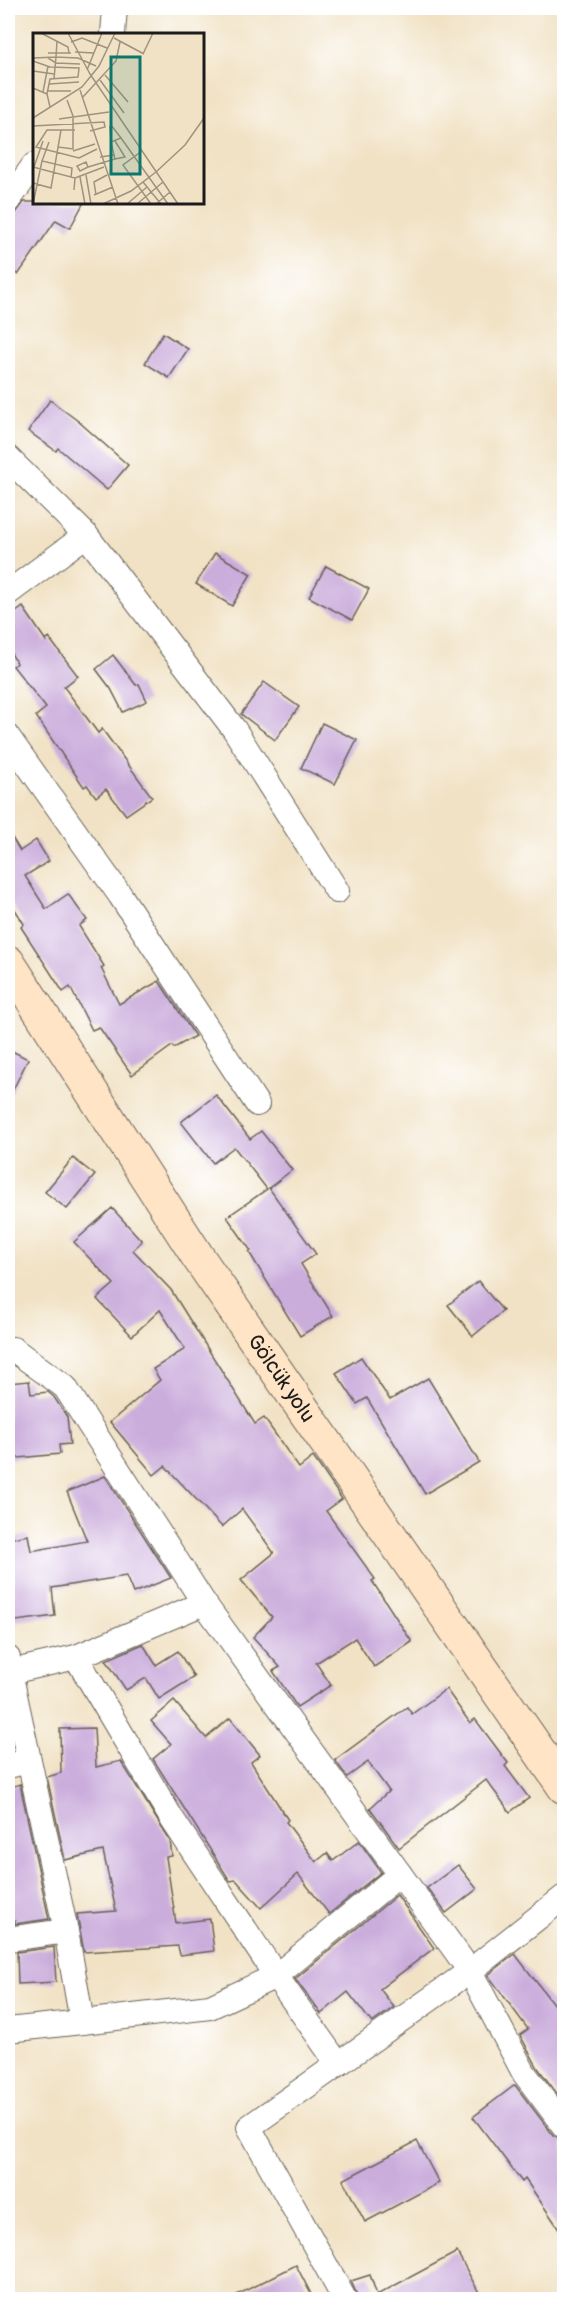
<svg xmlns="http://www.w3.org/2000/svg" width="572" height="2307" font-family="Pangolin,sans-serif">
  <rect width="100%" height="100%" fill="#fff"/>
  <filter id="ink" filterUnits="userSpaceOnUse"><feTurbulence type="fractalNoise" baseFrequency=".0167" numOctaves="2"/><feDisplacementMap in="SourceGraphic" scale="12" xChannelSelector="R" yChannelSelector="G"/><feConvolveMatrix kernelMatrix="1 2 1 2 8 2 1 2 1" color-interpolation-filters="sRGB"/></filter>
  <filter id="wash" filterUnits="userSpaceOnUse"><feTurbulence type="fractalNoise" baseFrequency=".008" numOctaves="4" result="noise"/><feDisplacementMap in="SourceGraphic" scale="24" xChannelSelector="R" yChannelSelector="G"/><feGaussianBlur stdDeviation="1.35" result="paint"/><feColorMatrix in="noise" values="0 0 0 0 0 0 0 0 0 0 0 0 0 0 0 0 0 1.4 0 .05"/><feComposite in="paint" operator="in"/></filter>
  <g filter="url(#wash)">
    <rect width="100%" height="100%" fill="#f1e2c5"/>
    <g id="blocks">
      <g fill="#cbaddc">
        <path d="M24 202H84L70 228 56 220 18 275 8 267V224Z"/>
        <path d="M163 333 188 349 169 378 145 363Z"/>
        <path d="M50 400 78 421 128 465 107 490 58 448 56 451 28 431Z"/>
        <path d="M215 553 251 574 232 606 196 584Z"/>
        <path d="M326 566 369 589 352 620 309 597Z"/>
        <path d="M23 607 46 641 49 638 78 676 64 687 98 733 102 729 152 797 126 815 106 789 96 797 87 785 84 787 36 716 46 708 13 666 17 663 8 649V618Z"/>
        <path d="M113 655 136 685 139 684 147 701 123 712 111 689 96 669Z"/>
        <path d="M264 682 299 707 275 740 241 714Z"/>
        <path d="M322 723 357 740 335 784 301 768Z"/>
        <path d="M8 831 20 851 36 840 49 861 25 876 46 909 68 894 87 920 79 926 104 966 101 968 119 1004 159 981 195 1036 174 1048 172 1046 132 1075 99 1027 92 1030 70 987 63 992 21 927 24 924 8 898Z"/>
        <path d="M8 1049 28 1059 8 1100Z"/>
        <path d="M216 1095 250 1139 261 1131 292 1170 269 1188 316 1254 301 1264 333 1316 300 1336 249 1252 251 1251 227 1217 267 1189 234 1147 213 1163 181 1122Z"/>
        <path d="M73 1158 95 1175 67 1209 45 1192Z"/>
        <path d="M112 1208 142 1241 133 1250 171 1290 255 1424 264 1418 299 1468 313 1457 318 1464 342 1499 326 1511 375 1579 372 1581 412 1642 374 1667 355 1638 316 1663 331 1685 297 1707 273 1671 280 1667 253 1637 272 1617 241 1580 274 1553 242 1509 222 1527 165 1466 154 1475 110 1422 160 1380 153 1369 185 1349 160 1310 132 1336 97 1299 114 1284 74 1242Z"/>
        <path d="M478 1281 503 1311 473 1336 448 1305Z"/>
        <path d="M361 1357 390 1400 428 1378 479 1462 425 1494 367 1398 357 1404 336 1373Z"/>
        <path d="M29 1381 31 1394 48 1392 54 1397 67 1417 70 1444 59 1445 60 1454 8 1459V1383Z"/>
        <path d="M105 1476 171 1578 133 1593 126 1576 52 1588 55 1616 8 1622V1539L28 1535 31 1551 87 1541 67 1492Z"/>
        <path d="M143 1644 156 1665 178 1651 194 1677 159 1699 146 1678 126 1690 106 1660Z"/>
        <path d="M446 1689 470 1723 475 1719 508 1763 505 1766 529 1798 510 1812 486 1780 399 1848 370 1808 389 1791 368 1762 347 1777 335 1760 407 1707 412 1714Z"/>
        <path d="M174 1701 206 1738 230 1718 260 1755 251 1762 288 1820 286 1822 316 1862 327 1853 333 1861 359 1841 381 1872 329 1914 298 1874 261 1908 236 1880 230 1881 153 1759 171 1744 151 1721Z"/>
        <path d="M94 1728 96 1767 121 1761 170 1841 172 1856 166 1857 176 1923 210 1919 214 1951 180 1955 178 1946 84 1952 77 1914 116 1911 103 1851 65 1860 47 1777 61 1773 60 1729Z"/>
        <path d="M20 1784 49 1919 15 1924V1921L8 1922V1788Z"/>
        <path d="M458 1865 477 1889 446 1913 427 1888Z"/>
        <path d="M397 1895 434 1948 380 1989 394 2007 372 2023 348 1992 321 2014 295 1979Z"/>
        <path d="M54 1947 56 1982 18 1984 17 1952Z"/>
        <path d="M515 1954 564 2018V2103L538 2068 520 2035 528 2029 488 1975Z"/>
        <path d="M515 2085 553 2135 564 2140V2236L525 2179 522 2182 473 2117Z"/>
        <path d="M417 2141 439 2183 365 2222 343 2180Z"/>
        <path d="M457 2252 483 2300H369L375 2297 359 2300 351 2281 370 2275 377 2295Z"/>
        <path d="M296 2265 314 2300H227Z"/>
      </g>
    </g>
  </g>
  <g filter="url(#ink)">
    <use href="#blocks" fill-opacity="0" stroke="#676157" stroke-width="1.5"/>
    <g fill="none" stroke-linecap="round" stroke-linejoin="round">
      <g stroke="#676157" stroke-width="26">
        <g id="street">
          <path d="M113 34 115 8"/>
          <path d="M8 201 34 165"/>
          <path d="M8 458 86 535 234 729 337 891"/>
          <path d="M8 593 86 535"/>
          <path d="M8 737 120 895 257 1104"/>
          <path d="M204 1603 470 1971 524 2073 564 2126"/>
          <path d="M76 1657 172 1819 276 1976 210 2007 82 2022"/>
          <path d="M8 1658 10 1672 76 1657 204 1603 65 1387 13 1349"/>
          <path d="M8 1766 29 1761"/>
          <path d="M8 1939 66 1931 10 1672"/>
          <path d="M8 2030 82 2022 66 1931"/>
          <path d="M338 2064 276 1976 400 1874"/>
          <path d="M345 2300 249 2127 470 1971 564 1897"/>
        </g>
      </g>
      <g stroke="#676157" stroke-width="35">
        <g id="secondary">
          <path id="s1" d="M8 962 198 1257 564 1787"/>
        </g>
      </g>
      <use href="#street" stroke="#fff" stroke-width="24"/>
      <use href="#secondary" stroke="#ffe4c6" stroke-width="33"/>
    </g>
  </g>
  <g text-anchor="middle" stroke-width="6" stroke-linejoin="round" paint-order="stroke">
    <g font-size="21" fill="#1c1c1c" stroke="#fff">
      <text dy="7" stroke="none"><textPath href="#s1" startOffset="498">Gölcük yolu</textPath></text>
    </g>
  </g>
  <g transform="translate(33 33)">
    <rect width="171" height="171" fill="#f1e2c5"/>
    <path fill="none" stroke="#9c9381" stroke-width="1.5" d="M8 0 35 14 36 20M35 0 57 41M81 5 111 21M38 9 49 5 74 15M42 19 61 20M15 20H38M110 21 120 0M0 25 23 24 24 8M15 25 23 30 47 31M0 28 17 34 46 35 45 44 17 46 14 61M54 37 69 0M0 38 21 41M57 41 145 171M72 42 95 69M21 46 23 24 45 25 63 33M67 47 91 80M16 51 46 49M0 55 14 61 17 74M47 57 85 171M15 58H38M10 59 15 33M49 65 83 28 87 9M0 85 49 54 66 33 82 0M26 86 76 79M0 93 71 89 72 94 57 98M77 93 78 109 88 105 78 92M42 97H14L3 114 46 125 64 116M88 105 135 171M82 108 92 124 82 126M16 109 9 128 39 135 38 145M25 114 40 116V83L34 67M40 118 62 111M109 118 90 132 118 171M67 124 81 122 78 109M0 134 42 145 41 157M1 134 10 108M55 134 47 138 44 133 53 129 55 134 82 126 81 122M53 142 58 171M47 144 52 171M42 145 71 134M110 149 128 171M0 150 18 155 28 97M61 162 80 154M63 162 61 149 74 142M0 171 9 128M70 171 98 158 123 139 152 112 171 85M94 171 114 154M104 171 130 149M123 171 137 159"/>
    <path fill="#0f766e" fill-opacity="0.15" stroke="#0f766e" stroke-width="3" d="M78 24H107V141H78Z"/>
    <rect width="171" height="171" fill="none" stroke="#1c1c1c" stroke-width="3"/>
  </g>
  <rect width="572" height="2307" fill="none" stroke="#fff" stroke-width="30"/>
</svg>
